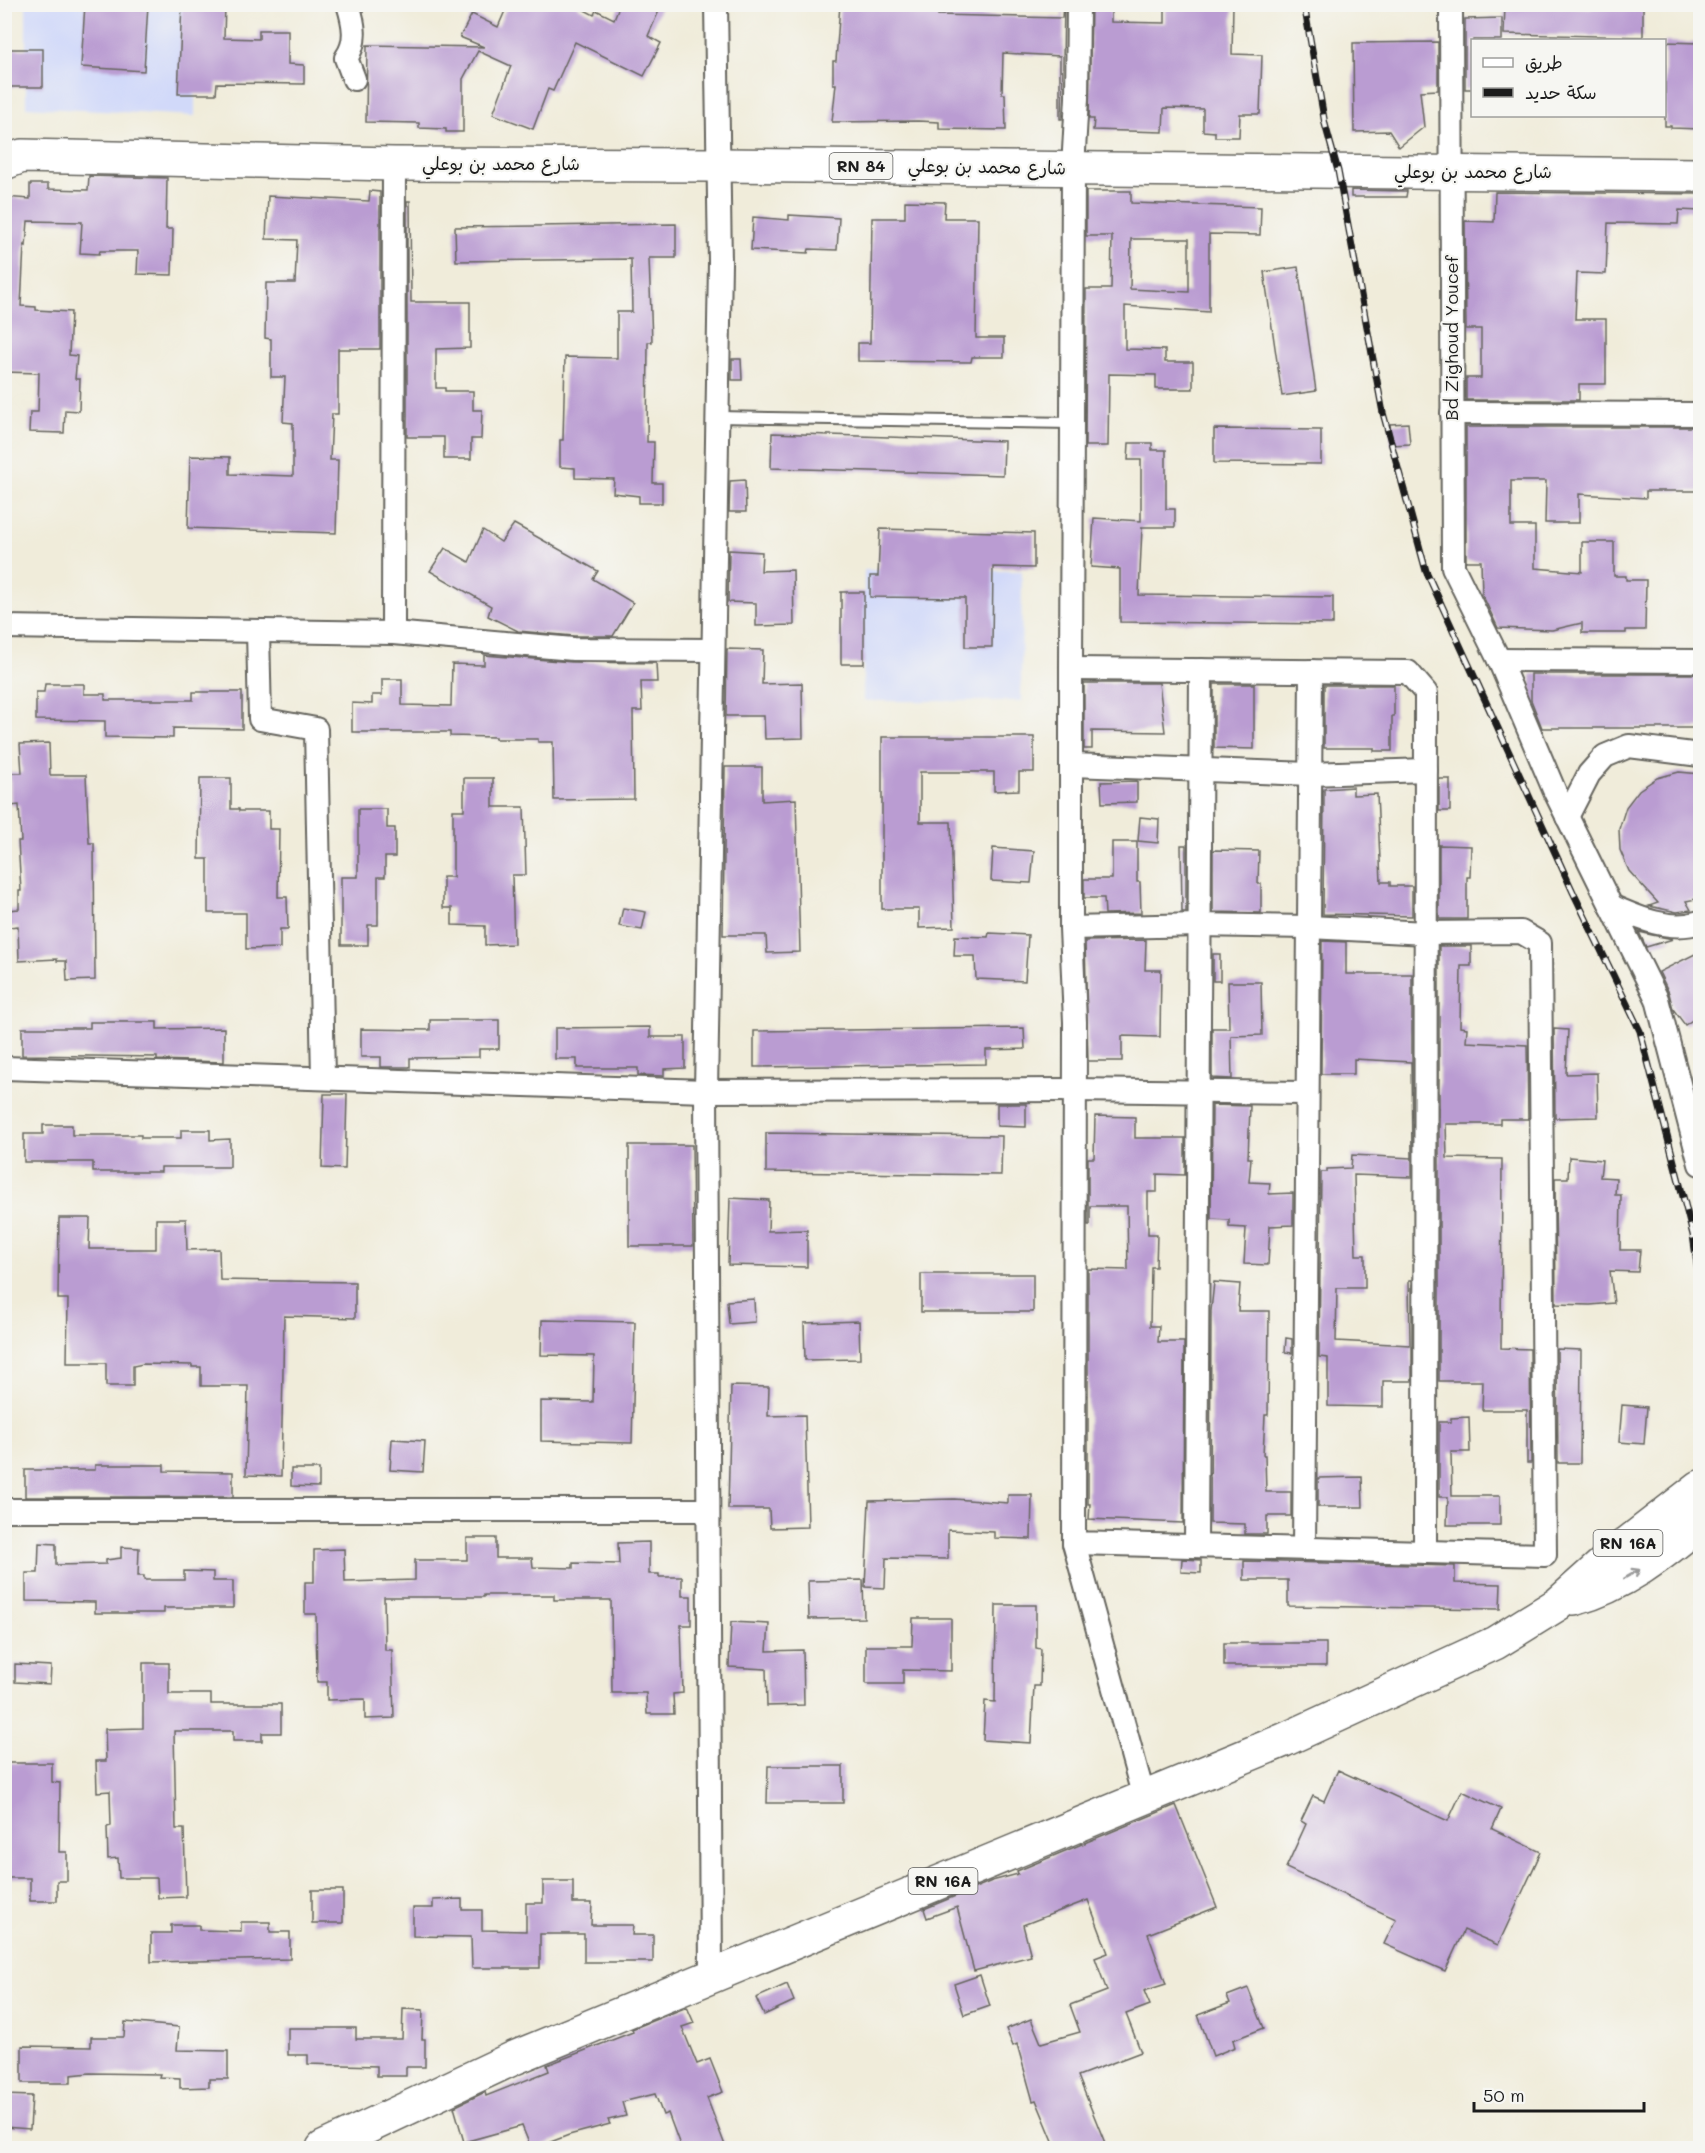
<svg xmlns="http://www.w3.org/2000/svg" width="1705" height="2153" font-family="Mali,'Playpen Sans Arabic',sans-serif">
  <rect width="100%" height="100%" fill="#f6f6f2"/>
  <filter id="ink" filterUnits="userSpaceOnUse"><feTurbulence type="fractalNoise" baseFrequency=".0167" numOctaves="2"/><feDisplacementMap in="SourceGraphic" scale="12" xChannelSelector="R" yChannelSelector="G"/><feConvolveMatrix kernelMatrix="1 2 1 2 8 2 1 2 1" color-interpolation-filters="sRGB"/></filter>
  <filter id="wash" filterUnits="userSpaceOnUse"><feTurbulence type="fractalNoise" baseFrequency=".008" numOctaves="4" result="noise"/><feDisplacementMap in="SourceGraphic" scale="24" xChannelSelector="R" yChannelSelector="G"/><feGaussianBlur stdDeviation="1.35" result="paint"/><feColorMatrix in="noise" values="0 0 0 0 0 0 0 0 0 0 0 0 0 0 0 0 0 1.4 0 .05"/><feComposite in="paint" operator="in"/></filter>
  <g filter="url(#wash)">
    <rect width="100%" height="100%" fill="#f0ecda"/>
    <g fill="#d1d9f9">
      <path d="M26 5H195V116L26 107Z"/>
      <path d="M864 570 1022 571 1021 701H863Z"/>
    </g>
    <g id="blocks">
      <g fill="#ba9cd2" fill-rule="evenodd">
        <path d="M85 4H148L144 71 81 67Z"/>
        <path d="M182 4H225L224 38 259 39V30H288V64L304 65V84L217 83 216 94H178Z"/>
        <path d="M508 4H573L594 15 596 10 614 19 620 4H662L648 36 661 43 644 76 575 42 553 91 548 89 533 129 493 114 511 66 478 51 463 79V132H446V129L419 128V123L366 122 367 45 484 47 460 37 472 14 498 27Z"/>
        <path d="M840 4H921V10H938V15L1062 18 1063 4H1064L1062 119H1060V56L1003 53 1002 94H1005L1006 130 939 129V122L918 121 832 122 836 84H833V61H836Z"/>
        <path d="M1091 4H1111V22L1165 23V4H1233L1232 54 1262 55 1260 114H1240L1239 137H1215V132L1203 131V109L1164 108 1163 132 1093 130 1094 119H1089Z"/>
        <path d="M1505 4 1593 8V4H1643V37L1504 34Z"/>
        <path d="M1502 18V40H1473V89H1465V19Z"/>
        <path d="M1438 42V90L1420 91 1424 127 1399 147 1389 131 1354 132 1353 43Z"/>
        <path d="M1665 42 1701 43V129L1671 128V126H1665Z"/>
        <rect x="10" y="49" width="33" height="38"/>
        <path d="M89 176 167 178 166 229H173L172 275 137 274 138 251H100L99 254 80 253 82 222 28 221 26 246 24 245 21 306 36 307V310L71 312 69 355 77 356 75 379H80L79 411 65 410 64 433 29 432 30 412H38L39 373 4 372V197L30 199V184H48V189L88 190Z"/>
        <path d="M1351 190 1407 191 1406 197H1351Z"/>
        <path d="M370 191 380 192V349H338V414H332L330 460H338L336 533 188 528 190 456 230 457V474L293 476V423L283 422 285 377H271V339L265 338 266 283H295L297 240 266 239 268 196 369 201Z"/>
        <path d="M1086 191H1131V203L1261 207 1260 235 1209 234V312L1125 306V349L1165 350V362H1193V389H1156V375L1109 374 1108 446H1085L1086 289H1111L1112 236H1086ZM1131 239H1189V292L1130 289Z"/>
        <path d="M1495 192 1701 194V211L1679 210 1678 224 1608 223 1606 274 1577 273 1575 319H1606V384H1579V400H1466V378H1481V329H1466L1465 221 1494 222Z"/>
        <path d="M407 201H410L411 302H470V348L436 349V388H445V391H473V410H482L481 439H471V459H444V437H407Z"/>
        <path d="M905 201 945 202 944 218H978L976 338H1004V357H972L971 362 858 361V343H870L872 218H905Z"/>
        <path d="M789 215 839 218 837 250 809 249 808 253 751 250 753 217 789 220Z"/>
        <path d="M676 224V258H649L652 342H648L647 442H654L653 483H662V503H639V496L613 493 614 479 575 478V468L560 467V440H563L565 357 617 358V312H632L631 259 456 261 455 227Z"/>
        <path d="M1298 267 1316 391 1282 396 1264 272Z"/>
        <path d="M732 359H741L742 380H732Z"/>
        <path d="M1408 423 1410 444 1391 445 1390 424Z"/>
        <path d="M1466 427H1701V491H1646V498L1579 494V523H1545L1546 481H1511V526H1535V568L1582 572V542H1614V576H1626V580H1646L1645 630H1626V633H1582V623L1552 630 1498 628 1482 594 1481 561H1466Z"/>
        <path d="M1214 429 1321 430V464L1214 463Z"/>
        <path d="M772 433 1004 441 1003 475 771 468Z"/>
        <path d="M1129 443H1152V450H1166V509H1175V527H1142L1139 595 1333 597V624L1120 622V569L1091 567 1094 518 1141 521V460H1128Z"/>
        <path d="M745 480 746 512H729L730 481Z"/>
        <path d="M514 524 598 571 593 579 633 603 613 636H574L518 631 488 616 491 606 430 571 445 548 469 562 483 530 501 542Z"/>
        <path d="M880 529 1034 533V568L993 567 992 647H965V598L870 597V576H878Z"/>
        <path d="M729 550 762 552 761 571 793 570 794 625 756 626V603L728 602Z"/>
        <rect x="841" y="592" width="23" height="72"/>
        <path d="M727 649 763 650 762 684 802 683 803 738 765 739 764 716H726Z"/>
        <path d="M484 655 572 662 656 663 657 682H641L642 711H633L634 799 554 800 553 742H538V739H495V737L450 736V732H352V703L372 704V695H382V679H402V705L451 706 452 664 484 665Z"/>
        <path d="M1531 674H1701V728H1542L1531 700Z"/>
        <path d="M1084 683H1159L1165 732 1092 731V749H1084Z"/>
        <path d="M45 684H84V694H105V700H193V692H242V729L173 728V738L105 737V721L36 720V692H44Z"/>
        <path d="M1214 684H1254V749L1214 748Z"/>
        <path d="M1324 685H1394V716H1392V751H1374V748H1324Z"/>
        <path d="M882 737H1034V772H1019V790L994 791V772H920V822H951L954 927 919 928V909H882Z"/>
        <path d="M49 743 50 775H86L89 843H94L95 980 67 981 66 961H57V959L19 961 18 926 9 927 8 910 19 909V891H21L18 841H21L19 805 11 806 10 773H22L20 744Z"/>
        <path d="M725 767H762V801L796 799 800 952 767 953 766 935H723Z"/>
        <path d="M1679 772 1701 774V898L1686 901 1691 910 1677 912 1649 906 1658 903 1629 871 1620 850 1619 829 1626 807 1639 790 1657 778Z"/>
        <path d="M200 778H231V809H239V811H269V829H279L278 897H287L288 929H280V948L246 949V913H208V859H199Z"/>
        <path d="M464 778H493V807H524L526 875H512L514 944 485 945V926L452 925V908H443V877H453V810H464Z"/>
        <rect x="1439" y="779" width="11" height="32"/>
        <path d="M1137 781V802L1102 803 1101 782Z"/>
        <path d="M1353 787V795L1377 794 1381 882H1390V886H1412V916L1323 914 1324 789Z"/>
        <path d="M358 809H387V828H395V857H385V877H378V925H368V945H341V877H358Z"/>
        <path d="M1140 817 1159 819 1158 843 1138 841Z"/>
        <path d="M1112 842H1137V882H1140L1141 913 1105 914 1104 898H1084V879H1112Z"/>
        <path d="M1181 845H1186V912H1182Z"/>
        <path d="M1439 845 1471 846 1470 877H1467V919H1439Z"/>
        <path d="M993 848 1034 851 1031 883 991 881Z"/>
        <path d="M1213 850 1259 851 1258 884H1261V913L1213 912Z"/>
        <path d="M623 908 646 912 642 930 619 926Z"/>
        <path d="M1639 932 1652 935 1673 939 1646 947Z"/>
        <path d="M989 933 1028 935 1025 981 976 979 975 956H954L955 936 988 937Z"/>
        <path d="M1146 940 1145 970H1161L1160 1037 1122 1036V1061H1088L1085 941Z"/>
        <path d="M1322 941 1346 942V974H1412V1177L1354 1175 1356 1255H1365V1288H1337L1336 1341 1410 1345 1409 1280H1412V1381H1383V1407L1328 1406V1358L1319 1357 1321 1172H1327V1169L1351 1168 1352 1155 1412 1158 1411 1062 1354 1059V1074H1321Z"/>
        <path d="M1439 946H1471V966H1461L1460 1027 1467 1028 1466 1042 1527 1045 1528 1119H1500V1124H1446L1447 1158 1502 1159 1501 1348 1530 1349 1531 1463H1527V1410H1482L1483 1381H1439Z"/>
        <path d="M1701 951V1014L1685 1025 1673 1009 1669 993 1659 972Z"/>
        <rect x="1213" y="954" width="7" height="27"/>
        <path d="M1228 982H1261L1262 1035 1231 1036 1232 1079 1212 1078V1028H1229Z"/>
        <path d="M430 1020H499V1049H479V1057L410 1058V1067H381V1057H361V1029L430 1030Z"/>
        <path d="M90 1022H157V1029L224 1028V1062L157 1060V1057L22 1055V1028H90Z"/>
        <path d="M650 1027V1037H685V1068L664 1069V1076L638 1075V1068H577V1059H555V1028Z"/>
        <path d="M1024 1028 1025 1049 986 1050V1064L754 1067V1031Z"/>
        <path d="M1554 1029 1568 1030 1566 1074 1597 1073 1598 1117 1555 1118Z"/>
        <path d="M324 1094H347L345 1169 322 1168Z"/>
        <path d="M997 1104H1026V1127L997 1126Z"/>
        <path d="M1212 1105 1250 1106 1248 1158H1251L1249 1182 1270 1183 1269 1194 1293 1193V1225L1270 1226 1268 1265 1244 1264 1246 1228 1229 1227V1220L1211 1219Z"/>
        <path d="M1095 1116 1135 1117V1138H1185V1175L1157 1174V1192H1148V1234H1157L1156 1267H1151L1150 1326H1159L1158 1342H1184L1183 1523 1089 1519 1090 1504H1088V1269L1128 1270 1127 1206H1090V1225H1088V1158H1094Z"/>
        <path d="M43 1125H72V1135H141V1138H181V1130H210V1140L230 1139V1167H161V1172H93V1162H24V1134H43Z"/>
        <path d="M766 1133 1002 1136 1001 1175 766 1172Z"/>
        <path d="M629 1145H692L693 1246H629Z"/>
        <path d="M1569 1157 1602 1160 1600 1177 1616 1178 1615 1195H1621L1620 1250H1640L1638 1272 1610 1271 1614 1303 1590 1305 1556 1304 1555 1178H1568Z"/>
        <path d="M730 1198 769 1200 768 1231 807 1230V1267L728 1265Z"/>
        <path d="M59 1218H90L89 1249H156V1219H186L187 1250 219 1249 220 1280 355 1282V1318L284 1316 281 1476 246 1475 248 1386H201V1367H192V1365L143 1364 133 1366V1386H106V1363H67L68 1299H58Z"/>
        <rect x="921" y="1274" width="112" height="38"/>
        <path d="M1214 1282 1240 1284 1238 1311H1269L1268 1415H1265L1263 1455H1265L1266 1492H1291V1516H1267V1534H1245V1524L1210 1523 1211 1311Z"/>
        <path d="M754 1299 755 1322 729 1324 727 1301Z"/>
        <path d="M542 1320 635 1322 632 1443 541 1441V1401L593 1402 594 1356 541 1355Z"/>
        <path d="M859 1321 860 1359 805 1360 804 1323Z"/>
        <path d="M1286 1338 1292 1339V1353L1285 1352Z"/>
        <path d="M1557 1349 1581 1350 1580 1463H1558Z"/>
        <path d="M731 1386 769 1387 768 1416 805 1415 808 1527 770 1528 769 1509H728Z"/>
        <path d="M1622 1405 1647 1407 1644 1444 1619 1442Z"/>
        <path d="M1469 1417 1470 1452H1451L1452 1496H1500V1525H1447L1448 1497H1439V1422H1451V1418Z"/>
        <path d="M392 1439 425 1441 423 1472 390 1470Z"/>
        <path d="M95 1465H164V1471L233 1472V1497H25V1470H95Z"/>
        <path d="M291 1469H319V1487L291 1486Z"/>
        <path d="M1362 1477 1363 1507H1318V1478Z"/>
        <path d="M1008 1495H1032L1031 1539 994 1538V1532L948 1530V1559L886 1558 885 1588 865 1587 869 1501 954 1499 1008 1503Z"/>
        <path d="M467 1538H496V1558H532L533 1567 573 1568V1563L619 1564 618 1543 649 1542V1574H659V1577H682V1596H691V1625H681L683 1693 673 1694 674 1714H647L646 1693H612L611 1600H554V1595H484V1597H384L385 1650H392L394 1718 365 1719V1699L327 1700V1682H317L316 1614H305V1582H314V1550L344 1549 345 1582 415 1580V1560H467Z"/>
        <path d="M39 1543 56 1544V1565L106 1564V1560L121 1558V1547L139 1548 138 1576H144V1580H184V1571L213 1572V1581H233V1608H164V1613H95V1602L26 1601V1573H38Z"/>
        <path d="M1182 1559 1201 1560V1573L1181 1572Z"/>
        <path d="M1244 1561 1455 1566V1583L1501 1584 1500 1609 1288 1606V1580H1244Z"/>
        <path d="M863 1580 864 1618 809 1619 808 1581Z"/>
        <path d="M996 1605H1036V1648L1041 1649 1040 1686H1034L1031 1743 983 1740 985 1701 995 1702Z"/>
        <path d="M913 1618H951V1671L903 1670V1684H866V1646H912Z"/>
        <path d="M731 1622 769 1624 767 1651 803 1650 804 1705 767 1706 766 1669 729 1667Z"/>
        <rect x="1224" y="1643" width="102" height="23"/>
        <path d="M143 1663H169V1694H211V1704H281V1733H262V1741H233V1731H174L176 1829H184L186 1897 158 1898 157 1878H119L118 1858 108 1859 107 1827 111 1826 110 1791 97 1792 96 1761H106L105 1729 143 1728Z"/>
        <path d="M15 1664 51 1666 50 1684 15 1682Z"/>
        <path d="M4 1763H52V1782L60 1783 59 1852H67V1881H57V1901H30V1878H4Z"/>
        <path d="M768 1766H843V1803H767Z"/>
        <path d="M1338 1770 1448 1821 1462 1791 1501 1809 1492 1829 1541 1852 1498 1945 1464 1930 1445 1971 1384 1944 1396 1919 1286 1868 1306 1824 1301 1821 1313 1796 1324 1801Z"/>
        <path d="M1176 1805 1217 1907 1148 1934 1166 1984 1144 1991 1150 2005 1126 2014 1141 2052 1078 2076 1107 2148H1056L1036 2100 1033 2101 1017 2044 1013 2046 1006 2029 1031 2019 1041 2043 1080 2032 1070 2005 1107 1991 1095 1958 1108 1953 1088 1900 1023 1925 1031 1956 974 1971 957 1907 927 1918 924 1909 992 1881 1018 1874 1017 1871Z"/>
        <path d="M543 1881H573V1903H592L591 1925H633L632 1935H653V1962H584V1934H540V1968H472L471 1937 413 1936V1908H433V1900L462 1899V1910H482V1930L526 1931V1903H543Z"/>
        <rect x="312" y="1890" width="31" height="33"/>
        <path d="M241 1922H270V1932H290V1959L151 1962V1933H171V1925H199V1930L241 1931Z"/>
        <path d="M980 1975 990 2006 964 2015 954 1984Z"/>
        <path d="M787 1984 794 2001 764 2015 756 1998Z"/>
        <path d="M1248 1988 1264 2028 1233 2040 1235 2047 1213 2056 1198 2015 1230 2003 1227 1996Z"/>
        <path d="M687 2007 694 2023 682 2027 697 2064 710 2059 723 2092 707 2098 726 2148H681L668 2113 663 2115 655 2094 622 2102 626 2116 608 2120 610 2124 569 2135 535 2148H531L522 2126 464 2142 454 2107 485 2092 486 2096 549 2071 547 2065 633 2032 632 2029Z"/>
        <path d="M403 2009 423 2010 422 2039H425V2067H406V2076H377V2066L308 2064V2055H288V2028H356V2039H402Z"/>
        <path d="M125 2022 179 2027 177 2050 228 2051V2079H209V2087L180 2088V2078L159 2077 160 2074 90 2073 71 2075V2083H22V2046L91 2047V2037H124Z"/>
        <path d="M4 2095 32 2096 30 2129 4 2127Z"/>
      </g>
    </g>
  </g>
  <g filter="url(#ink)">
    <use href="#blocks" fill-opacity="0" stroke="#66655e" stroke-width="1.5"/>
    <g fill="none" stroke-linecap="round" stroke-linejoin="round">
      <g stroke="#66655e" stroke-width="14">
        <path id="lane" d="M717 417 1072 423"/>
      </g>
      <g stroke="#66655e" stroke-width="26">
        <g id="street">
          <path d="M348 4C354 23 358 42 346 58L354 79"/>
          <path d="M1451 4 1453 567 1499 660 1555 792 1657 999 1700 1164"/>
          <path d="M1452 413 1700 414"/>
          <path d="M4 627 393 633 573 649 712 650"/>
          <path d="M258 631 260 719 316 729 323 1078"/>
          <path d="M393 633 394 164"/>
          <path d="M1499 660 1700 661"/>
          <path d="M1071 669 1408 672 1426 693 1425 1552"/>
          <path d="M1072 765 1310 774 1426 770"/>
          <path d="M1567 817 1589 774 1605 756 1629 746 1700 755"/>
          <path d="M1611 906C1638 918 1670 932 1700 922"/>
          <path d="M1071 928 1199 925 1309 927 1426 933 1521 932 1540 943 1545 1555 1074 1543 1075 1022 1071 928V669L1073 168 1077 98 1078 4"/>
          <path d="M4 1068 706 1091 1074 1090 1307 1093"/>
          <path d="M4 1510H708"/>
          <path d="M1074 1543 1144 1798"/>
          <path d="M1196 1546 1201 670"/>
          <path d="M1304 1549 1311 671"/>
          <path d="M711 1977 706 1091 720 263 716 4"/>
        </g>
      </g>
      <g stroke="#66655e" stroke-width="36">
        <g id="primary">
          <path d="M4 163 22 156 394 164 717 165 1700 175"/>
          <path d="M1574 1599C1623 1585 1662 1555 1700 1523"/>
          <path d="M323 2148 514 2058 1284 1740 1495 1643 1558 1604 1615 1553 1700 1487"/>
        </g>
      </g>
      <use href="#lane" stroke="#fff" stroke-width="10"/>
      <use href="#street" stroke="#fff" stroke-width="22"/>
      <use href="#primary" stroke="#fff" stroke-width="33"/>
      <g stroke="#1c1c1c" stroke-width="7">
        <path id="rail" d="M1304 4 1325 124 1338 171 1383 413 1426 571 1573 892 1640 1031 1693 1235 1700 1286"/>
      </g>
      <use href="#rail" stroke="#f6f6f2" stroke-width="4.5" stroke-dasharray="14" stroke-linecap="butt"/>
    </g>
    <defs><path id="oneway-shaft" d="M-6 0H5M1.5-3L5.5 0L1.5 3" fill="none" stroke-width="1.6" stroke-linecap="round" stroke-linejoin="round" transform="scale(1.5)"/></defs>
    <use stroke="#999" href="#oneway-shaft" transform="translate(1632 1574) rotate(-30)"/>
  </g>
  <g text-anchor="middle" stroke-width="4.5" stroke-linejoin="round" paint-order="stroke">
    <g fill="#f6f6f2" stroke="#5d5d5c" stroke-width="1.5">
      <rect x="829.5" y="153" width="63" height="26" rx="4.5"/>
      <rect x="1593.5" y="1530" width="69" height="26" rx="4.5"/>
      <rect x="908.5" y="1868" width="69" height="26" rx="4.5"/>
    </g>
    <g font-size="16" font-weight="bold" fill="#1c1c1c">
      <text x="861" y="172">RN 84</text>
      <text x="1628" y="1549">RN 16A</text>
      <text x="943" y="1887">RN 16A</text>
    </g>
    <g font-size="18" fill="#1c1c1c" stroke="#f6f6f2">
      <text x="501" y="170">شارع محمد بن بوعلي</text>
      <text transform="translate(987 167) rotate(1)" y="6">شارع محمد بن بوعلي</text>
      <text x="1473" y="178">شارع محمد بن بوعلي</text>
      <text transform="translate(1452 338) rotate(-90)" y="6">Bd Zighoud Youcef</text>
    </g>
  </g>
  <rect width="1705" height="2153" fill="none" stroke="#f6f6f2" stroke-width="24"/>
  <rect x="1471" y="39" width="195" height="78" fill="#f6f6f2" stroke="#9f9f9c" stroke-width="1.5"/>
  <rect x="1483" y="58" width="30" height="9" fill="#ffffff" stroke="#9f9f9c" stroke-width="1.5"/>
  <text x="1525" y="69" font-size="18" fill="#1c1c1c">طريق</text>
  <rect x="1483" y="88" width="30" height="9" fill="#1c1c1c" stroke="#9f9f9c" stroke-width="1.5"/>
  <text x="1525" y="99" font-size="18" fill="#1c1c1c">سكة حديد</text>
  <path d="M1474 2102v9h170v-9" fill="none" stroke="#1c1c1c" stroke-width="3"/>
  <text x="1483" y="2102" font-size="18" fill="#1c1c1c" stroke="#f6f6f2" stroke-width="4.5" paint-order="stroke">50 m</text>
</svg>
